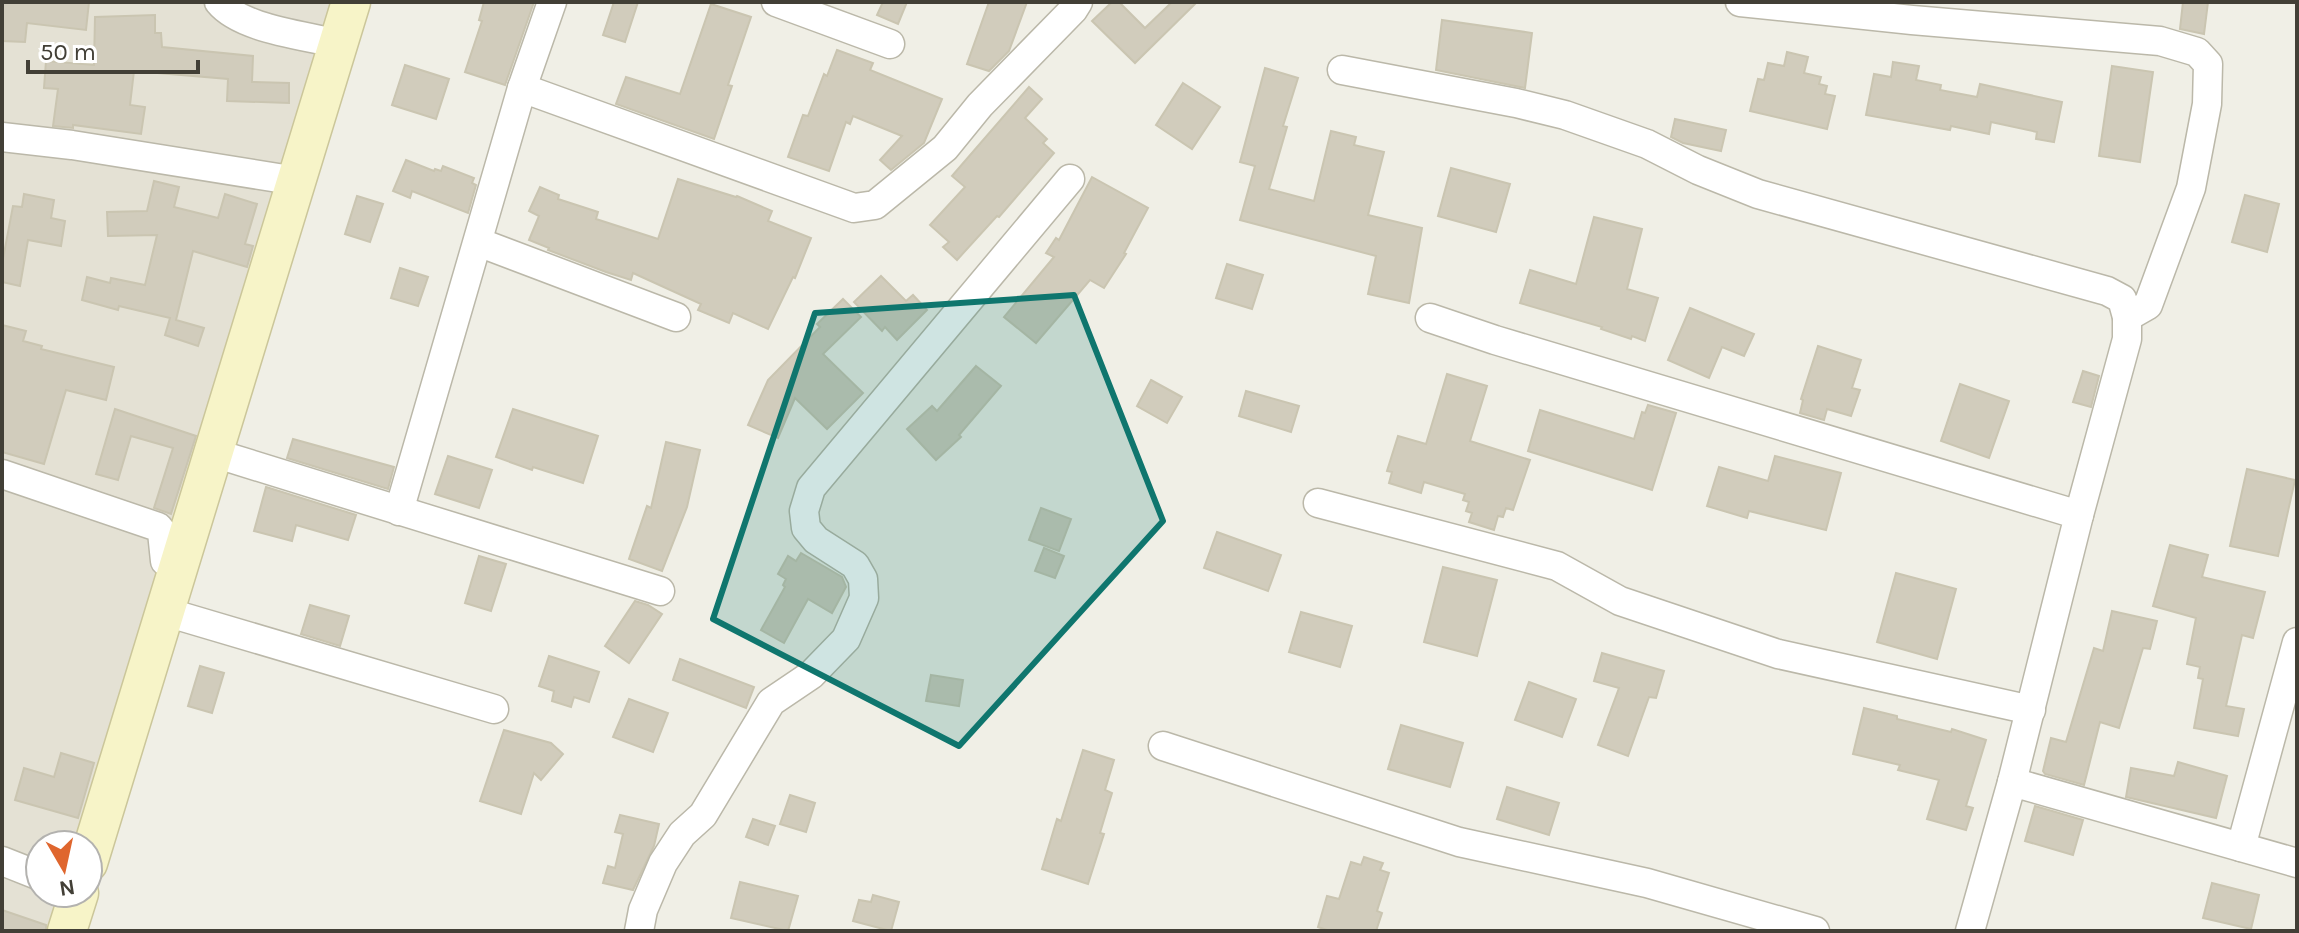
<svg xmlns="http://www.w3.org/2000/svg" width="2299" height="933" font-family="Karla,sans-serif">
  <rect width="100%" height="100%" fill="#f0efe6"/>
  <path fill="#e4e1d4" d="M2 2H354L88 845H40V893H83L71 931H2Z"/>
  <g fill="#d1ccbc" stroke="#cac5b1" stroke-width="2">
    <path d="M2 2H89L86 30 27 23 25 42 2 41Z"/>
    <path d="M484 2H534L505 85 465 72 482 21 479 20Z"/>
    <path d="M614 2H638L625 42 603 35Z"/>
    <path d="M883 2H907L898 24 877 15Z"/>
    <path d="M989 2H1027L1009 51 989 71 967 64Z"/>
    <path d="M1112 2H1119L1145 28 1172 2H1197L1135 63 1092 21Z"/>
    <path d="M2183 2H2208L2204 34 2180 29Z"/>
    <path d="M711 4 751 17 728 85 732 86 714 139 616 104 626 77 680 94Z"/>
    <path d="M155 15V33H161L162 47 253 56 252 82 289 83V103L227 101 228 79 134 71 130 105 145 107 141 134 73 125V128L53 126 58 89 44 88 46 61 94 65 95 17Z"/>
    <path d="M1442 20 1532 33 1525 88 1436 70Z"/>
    <path d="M837 50 873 63 870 70 942 99 924 143 891 170 880 160 902 136 853 116 850 124 846 122 829 171 788 157 803 115 808 116 824 74 827 76Z"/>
    <path d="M1787 52 1808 57 1804 73 1821 77 1819 84 1827 86 1825 94 1835 96 1827 129 1750 111 1758 79 1764 80 1768 63 1784 66Z"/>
    <path d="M1893 62 1919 66 1916 80 1941 85 1940 90 1977 97 1980 84 2062 102 2054 142 2036 139 2037 132 1991 122 1989 134 1951 126 1950 130 1866 115 1874 74 1891 77Z"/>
    <path d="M405 65 449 79 436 119 392 105Z"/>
    <path d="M2112 66 2153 72 2140 162 2099 156Z"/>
    <path d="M1265 68 1298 78 1283 126 1287 127 1269 189 1314 201 1331 131 1356 137 1354 145 1384 152 1368 215 1422 228 1409 303 1368 294 1376 256 1240 220 1255 166 1240 162Z"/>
    <path d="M1183 83 1220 107 1192 149 1156 125Z"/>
    <path d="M1029 87 1042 99 1025 118 1047 139 1043 143 1054 153 999 217 997 216 957 260 943 247 949 242 930 225 965 187 952 176Z"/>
    <path d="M1675 119 1726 130 1721 151 1683 143 1671 137Z"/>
    <path d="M406 160 434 171 435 169 441 171 443 166 474 178 472 183 476 185 468 213 412 191 410 198 393 191Z"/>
    <path d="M1451 168 1510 184 1496 232 1438 216Z"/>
    <path d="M1092 177 1148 208 1124 253 1126 254 1104 288 1090 280 1036 343 1004 317 1054 257 1046 253 1056 238 1059 240Z"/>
    <path d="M678 179 736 197 737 196 772 211 768 221 811 238 795 278 793 277 768 329 733 313 729 323 698 310 701 304 633 273 631 280 606 272 548 250 549 248 529 240 539 216 529 211 540 187 559 195 558 199 598 212 596 219 658 239Z"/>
    <path d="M154 181 179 187 174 207 218 218 225 194 257 204 245 244 253 246 247 267 193 251 176 320 204 328 198 346 165 335 170 318 119 306 118 310 82 300 87 277 110 283 111 278 145 285 157 235 108 236 107 212 147 211Z"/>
    <path d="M24 194 54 200 51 218 65 221 61 246 28 240 20 286 2 282V264L13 206 22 207Z"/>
    <path d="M2245 195 2279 204 2267 252 2232 242Z"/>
    <path d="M357 196 383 204 370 242 345 234Z"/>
    <path d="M1594 217 1642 229 1627 289 1658 298 1645 341 1632 336 1631 339 1601 329 1602 327 1520 303 1530 270 1576 284Z"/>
    <path d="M1227 264 1263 275 1252 309 1216 298Z"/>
    <path d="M400 268 428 277 418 306 391 298Z"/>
    <path d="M881 276 906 301 913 295 927 310 897 340 885 327 882 331 854 302Z"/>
    <path d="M843 299 861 317 823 354 863 393 827 429 795 398 778 438 748 425 768 380 820 327 817 324Z"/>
    <path d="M1690 308 1754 334 1744 356 1722 347 1709 378 1668 360Z"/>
    <path d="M2 325 26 331 23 341 42 346 41 349 114 367 106 400 66 390 44 464 2 452Z"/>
    <path d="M1818 346 1861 360 1852 388 1860 390 1851 416 1827 409 1824 420 1800 413 1803 400 1801 399Z"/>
    <path d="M976 366 1001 386 959 435 961 437 936 460 907 429 932 406 937 411Z"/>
    <path d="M2083 371 2099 376 2091 407 2073 402Z"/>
    <path d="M1447 374 1487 386 1470 441 1530 460 1513 510 1506 508 1503 517 1498 516 1494 530 1469 522 1472 513 1466 511 1469 502 1463 500 1465 494 1424 482 1421 493 1389 483 1392 472 1387 471 1398 436 1426 444Z"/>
    <path d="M1151 380 1182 397 1167 423 1137 406Z"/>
    <path d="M1960 384 2009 401 1989 458 1941 441Z"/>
    <path d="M1246 391 1299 406 1291 432 1239 416Z"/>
    <path d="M1648 405 1676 413 1652 490 1528 451 1540 410 1634 439 1642 412 1645 413Z"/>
    <path d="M115 409 196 436 171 514 154 508 173 448 131 436 118 480 96 474Z"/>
    <path d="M513 409 598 436 583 483 533 467 532 470 496 457Z"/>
    <path d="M293 439 394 467 388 489 287 458Z"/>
    <path d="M666 442 700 450 687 507 662 571 629 559 647 506 651 508Z"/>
    <path d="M448 456 492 470 479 508 435 494Z"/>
    <path d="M1775 456 1841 473 1826 530 1749 511 1747 518 1707 506 1719 467 1768 481Z"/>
    <path d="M2247 469 2295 480 2278 556 2230 546Z"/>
    <path d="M266 487 356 515 348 540 296 525 292 541 254 531Z"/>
    <path d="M1041 508 1071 519 1059 551 1029 540Z"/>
    <path d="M1217 532 1281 555 1268 591 1204 568Z"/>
    <path d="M2170 545 2208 555 2202 577 2265 592 2253 638 2242 635 2226 706 2244 709 2238 736 2194 728 2203 679 2198 678 2200 667 2187 664 2196 618 2153 606Z"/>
    <path d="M1044 548 1064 556 1055 578 1035 571Z"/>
    <path d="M801 553 842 577 846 587 832 613 808 599 784 643 761 630 785 587 783 585 786 579 778 574 788 556 796 561Z"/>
    <path d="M479 556 506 564 491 611 465 603Z"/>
    <path d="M1443 567 1497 580 1477 656 1424 642Z"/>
    <path d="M1896 573 1956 589 1937 659 1877 642Z"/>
    <path d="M635 601 648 605 662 614 629 663 605 646Z"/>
    <path d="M310 605 349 616 340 646 301 634Z"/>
    <path d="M2112 611 2157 621 2150 649 2143 648 2119 728 2100 722 2084 785 2045 774 2043 771 2051 738 2066 742 2094 648 2103 651Z"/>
    <path d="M1301 612 1352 626 1340 667 1289 652Z"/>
    <path d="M1602 653 1664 671 1656 698 1649 697 1628 756 1598 745 1619 688 1594 681Z"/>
    <path d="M549 656 599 672 589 702 574 697 571 707 552 701 554 691 539 686Z"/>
    <path d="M680 659 754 687 746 708 673 680Z"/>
    <path d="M200 666 224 673 212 713 188 706Z"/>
    <path d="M931 675 963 680 959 706 926 701Z"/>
    <path d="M1529 682 1576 699 1562 737 1515 720Z"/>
    <path d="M629 699 668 713 653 752 613 737Z"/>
    <path d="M1864 708 1897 716V719L1951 732 1952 729 1986 740 1966 806 1973 808 1966 830 1927 819 1939 780 1898 770 1900 765 1853 754Z"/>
    <path d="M1401 725 1463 743 1450 787 1388 769Z"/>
    <path d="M504 730 551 743 563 754 541 780 534 773 521 814 480 801Z"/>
    <path d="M1083 750 1114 760 1105 790 1112 793 1100 833 1104 834 1088 884 1042 869 1057 819 1061 821Z"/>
    <path d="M61 753 94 763 78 818 15 800 24 768 54 777Z"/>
    <path d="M2178 762 2227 776 2216 818 2126 797 2131 768 2174 776Z"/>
    <path d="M1507 787 1559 803 1549 835 1497 819Z"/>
    <path d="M790 795 815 803 806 832 780 824Z"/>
    <path d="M2035 806 2083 820 2073 855 2025 841Z"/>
    <path d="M620 815 659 824 654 846 633 890 603 883 608 866 615 868 623 834 615 832Z"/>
    <path d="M753 819 775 826 768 845 746 837Z"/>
    <path d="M1364 857 1383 863 1380 870 1389 873 1377 911 1382 913 1376 931H1330L1318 927 1327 896 1339 899 1351 862 1361 865Z"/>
    <path d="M740 882 798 896 788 931 731 918Z"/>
    <path d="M2212 883 2259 895 2251 929 2203 918Z"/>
    <path d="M873 895 899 902 891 931 853 921 859 900 871 902Z"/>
    <path d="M2 910 46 925V931H2Z"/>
  </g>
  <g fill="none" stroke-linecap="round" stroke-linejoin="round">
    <g stroke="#bbb8a9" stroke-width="31">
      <g id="street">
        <path d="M219 2C241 29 304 35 338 44"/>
        <path d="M776 2 890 44"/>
        <path d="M1740 2 1912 20 2160 41 2197 52 2208 64 2207 104 2191 188 2148 305 2127 317"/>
        <path d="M1342 70 1516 103 1565 115 1647 144 1698 170 1758 194 2107 291 2122 299 2127 317V339L2079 515"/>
        <path d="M522 88 854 208 875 205 945 148 980 105 1073 10 1078 2"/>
        <path d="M2 137 72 145 297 181"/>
        <path d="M478 242 676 317"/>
        <path d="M1430 318 1495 340 2079 515 2012 782"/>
        <path d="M214 453 660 591"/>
        <path d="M2 474 158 527 162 532 165 561 179 568"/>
        <path d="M1318 503 1557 566 1620 601 1778 654 2031 710"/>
        <path d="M399 511 522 88 552 2"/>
        <path d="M166 612 494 709"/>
        <path d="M1163 746 1459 842 1647 883 1815 931"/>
        <path d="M2241 847 2297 642"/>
        <path d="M2 861 40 876"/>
        <path d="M639 931 643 910 663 863 682 834 703 815 771 702 811 675 846 639 864 598 863 579 855 565 816 540 806 528 804 511 811 488 1070 179"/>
        <path d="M1970 931 2012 782 2297 863"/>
      </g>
    </g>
    <g stroke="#cbc69a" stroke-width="41">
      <g id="secondary">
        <path d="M88 863 351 2"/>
        <path d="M67 931 79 893"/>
      </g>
    </g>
    <use href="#street" stroke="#fff" stroke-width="28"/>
    <use href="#secondary" stroke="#f7f4c8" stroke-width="38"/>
  </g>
  <path fill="#0f766e" fill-opacity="0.2" stroke="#0f766e" stroke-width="6" stroke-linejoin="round" d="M1074 295 1163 521 959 746 713 619 815 313Z"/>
  <rect width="2299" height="933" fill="none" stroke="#423f36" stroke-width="8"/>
  <g transform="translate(64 869) rotate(171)"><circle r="38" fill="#ffffff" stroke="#b3b2af" stroke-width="2"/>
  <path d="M0-6L14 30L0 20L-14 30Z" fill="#df662e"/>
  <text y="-12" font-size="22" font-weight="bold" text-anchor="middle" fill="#423f36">N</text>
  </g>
  <path d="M28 60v12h170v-12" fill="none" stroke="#423f36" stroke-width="4"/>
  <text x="40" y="60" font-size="24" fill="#423f36" stroke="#ffffff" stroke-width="6" paint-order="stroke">50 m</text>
</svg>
